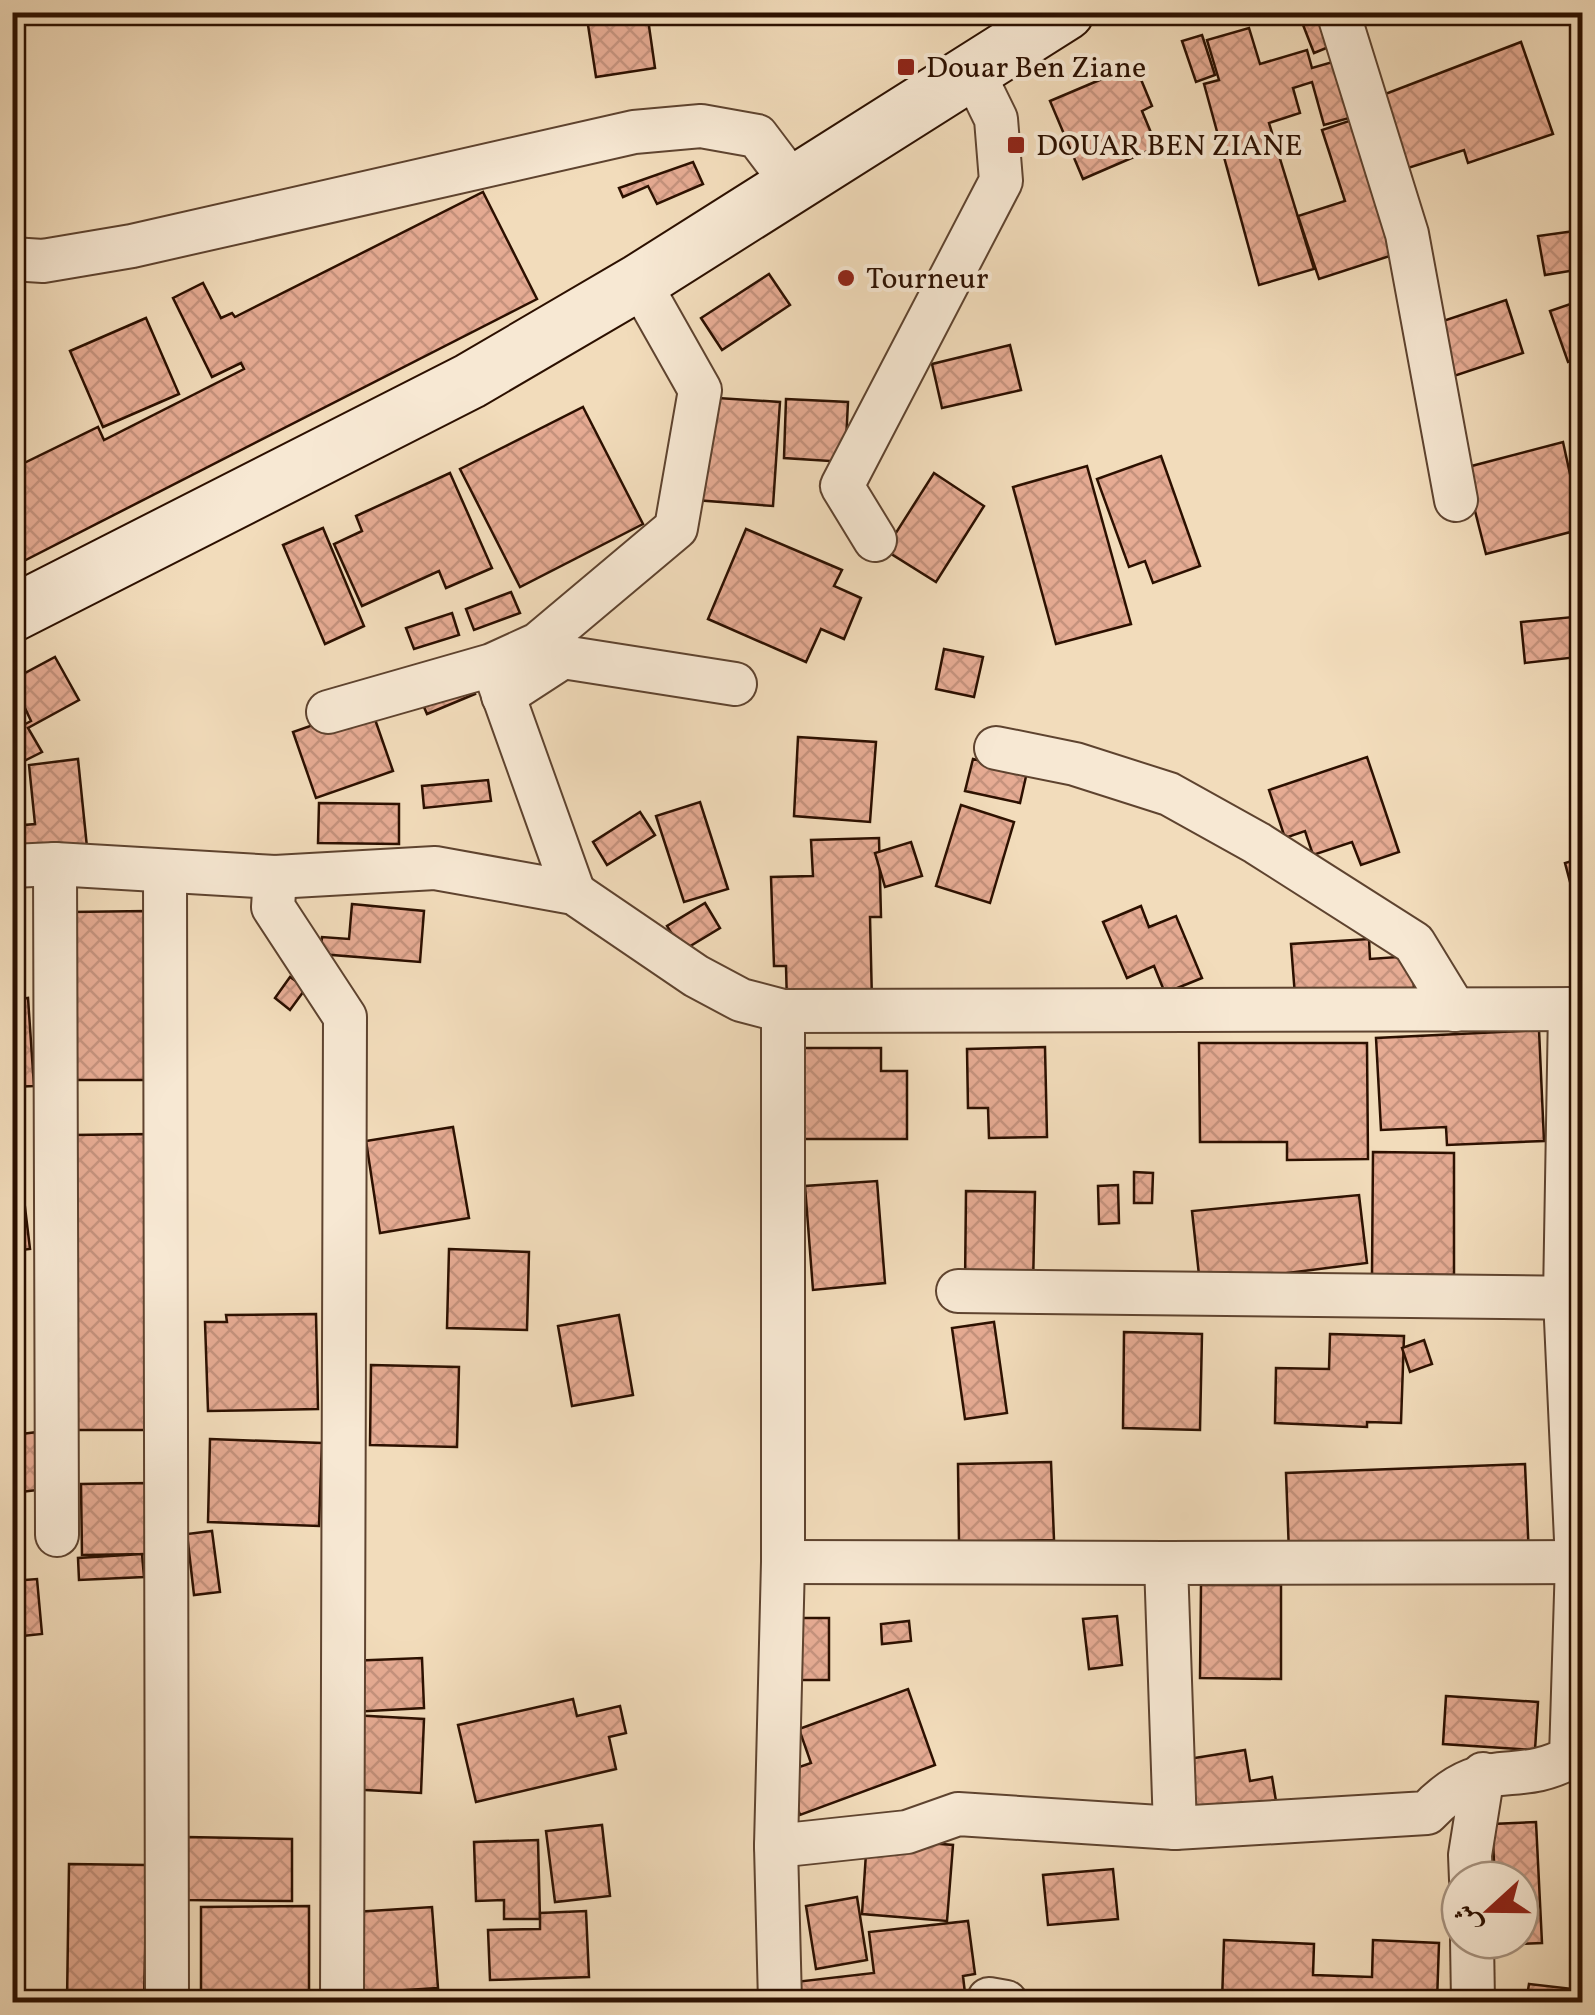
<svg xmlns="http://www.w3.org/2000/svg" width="1595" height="2015" font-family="Vollkorn,Amiri,serif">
  <defs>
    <pattern id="building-cross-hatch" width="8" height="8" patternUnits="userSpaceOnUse" patternTransform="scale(2.5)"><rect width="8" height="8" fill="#e6ab93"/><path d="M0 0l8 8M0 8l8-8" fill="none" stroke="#c5927d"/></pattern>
  </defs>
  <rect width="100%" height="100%" fill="#f2dcbb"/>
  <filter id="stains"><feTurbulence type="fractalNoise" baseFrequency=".002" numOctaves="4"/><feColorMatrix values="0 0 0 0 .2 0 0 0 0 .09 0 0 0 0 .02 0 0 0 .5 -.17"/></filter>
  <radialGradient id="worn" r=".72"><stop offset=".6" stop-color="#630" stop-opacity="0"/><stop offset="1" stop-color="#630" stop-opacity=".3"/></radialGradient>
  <g fill="url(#building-cross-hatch)" stroke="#2c1000" stroke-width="2.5">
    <path d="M586 12H647L655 68 596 77Z"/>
    <path d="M1298 12H1330L1341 42 1314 53Z"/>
    <path d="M1249 28 1260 64 1307 50 1312 68 1343 59 1360 115 1324 125 1312 82 1293 88 1300 113 1269 123 1314 269 1259 285 1204 84 1219 80 1207 40Z"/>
    <path d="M1202 35 1215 75 1196 82 1182 41Z"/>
    <path d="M1521 42 1553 134 1468 163 1464 150 1405 169 1380 96Z"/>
    <path d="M1135 65 1152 106 1142 111 1157 147 1083 179 1050 101Z"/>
    <path d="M1358 118 1402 252 1319 279 1298 216 1345 201 1322 130Z"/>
    <path d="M693 162 703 184 657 204 648 186 623 197 619 188Z"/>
    <path d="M483 192 537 299 12 567V469L98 427 104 440 244 369 241 363 212 377 173 298 203 283 221 318 232 313 235 317Z"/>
    <path d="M1582 230V269L1545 275 1538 236Z"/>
    <path d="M769 274 790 305 722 350 701 318Z"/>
    <path d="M1506 300 1523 353 1448 378 1431 325Z"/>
    <path d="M1582 300V357L1568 362 1550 311Z"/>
    <path d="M146 318 179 394 103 427 70 351Z"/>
    <path d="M1010 345 1021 390 942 408 932 364Z"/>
    <path d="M702 397 780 402 773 506 695 500Z"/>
    <path d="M786 399 848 402 845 462 784 458Z"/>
    <path d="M583 407 643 524 520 587 460 469Z"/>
    <path d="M1563 442 1582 529 1486 554 1464 468Z"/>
    <path d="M1161 456 1200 566 1153 583 1145 561 1129 567 1097 479Z"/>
    <path d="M1087 466 1131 624 1056 644 1013 487Z"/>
    <path d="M450 473 492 568 446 588 439 571 362 606 334 544 362 531 356 516Z"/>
    <path d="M934 473 984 506 936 582 885 550Z"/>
    <path d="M323 528 364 626 325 644 283 545Z"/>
    <path d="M746 529 842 570 834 586 861 598 844 639 821 629 806 662 708 619Z"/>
    <path d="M511 592 520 613 474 630 466 609Z"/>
    <path d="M452 613 459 635 414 649 406 628Z"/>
    <path d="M1573 617 1578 657 1525 663 1521 622Z"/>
    <path d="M944 649 983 657 974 697 936 689Z"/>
    <path d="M55 657 79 700 28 728 42 752 12 767V731L31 721 12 680Z"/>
    <path d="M466 672 475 694 427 714 418 693Z"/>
    <path d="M370 705 393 771 316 798 293 732Z"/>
    <path d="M798 737 876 742 870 822 794 816Z"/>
    <path d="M1367 757 1399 852 1361 865 1352 842 1313 855 1305 831 1285 838 1269 790Z"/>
    <path d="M78 759 88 857 12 865V826L35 824 29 765Z"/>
    <path d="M973 759 1027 772 1020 803 965 791Z"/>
    <path d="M488 780 491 801 424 808 422 786Z"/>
    <path d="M700 802 728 889 684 902 656 816Z"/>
    <path d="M319 803 399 804V844L318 843Z"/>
    <path d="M961 805 1014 822 990 903 936 886Z"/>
    <path d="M640 812 655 835 607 865 593 842Z"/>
    <path d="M879 838 881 917H870L872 1002 787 1004 786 966H774L771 877 813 876 811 840Z"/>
    <path d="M911 842 922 876 885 887 875 853Z"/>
    <path d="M1582 858V927L1565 863Z"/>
    <path d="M705 903 720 928 682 951 667 926Z"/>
    <path d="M352 904 424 911 420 962 320 954 322 937 349 939Z"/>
    <path d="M1141 906 1149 927 1176 916 1202 978 1165 993 1154 966 1127 978 1103 922Z"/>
    <path d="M147 911 148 1080H71L70 912Z"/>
    <path d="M1369 939 1370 959 1412 956 1414 988 1295 996 1291 944Z"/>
    <path d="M290 977 306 988 290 1010 275 998Z"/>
    <path d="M28 998 34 1086 12 1087V1000Z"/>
    <path d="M1539 1030 1544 1141 1447 1145 1446 1127 1381 1130 1376 1038Z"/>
    <path d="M1199 1043H1367L1368 1159 1287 1160V1142H1200Z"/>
    <path d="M1045 1047 1047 1137 989 1138 988 1108H968L967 1049Z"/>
    <path d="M797 1048H881V1071H907V1139H798Z"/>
    <path d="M453 1127 469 1218 380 1233 366 1141Z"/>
    <path d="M152 1134V1430H73L72 1135Z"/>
    <path d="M1373 1152 1454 1153V1275L1372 1274Z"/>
    <path d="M1134 1172 1153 1173 1152 1203H1134Z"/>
    <path d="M21 1174 30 1249 12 1251V1175Z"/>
    <path d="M877 1181 885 1283 813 1290 805 1186Z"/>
    <path d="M1118 1185 1119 1223 1099 1224 1098 1186Z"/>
    <path d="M966 1191 1035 1192 1033 1287 965 1286Z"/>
    <path d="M1359 1195 1367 1263 1200 1284 1192 1211Z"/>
    <path d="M449 1249 529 1252 527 1330 447 1328Z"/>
    <path d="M316 1314 318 1409 208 1411 205 1322H227L226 1315Z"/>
    <path d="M619 1315 633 1395 572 1406 558 1326Z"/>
    <path d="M994 1322 1007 1413 965 1419 952 1328Z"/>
    <path d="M1124 1332 1202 1334 1200 1430 1123 1428Z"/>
    <path d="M1330 1334 1404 1336 1401 1423 1367 1422V1427L1275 1423 1276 1368 1329 1369Z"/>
    <path d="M1424 1340 1432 1364 1410 1372 1402 1348Z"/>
    <path d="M371 1365 459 1367 457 1447 370 1445Z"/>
    <path d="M38 1432 46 1489 12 1493V1435Z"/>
    <path d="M210 1439 322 1443 319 1526 208 1522Z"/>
    <path d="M1051 1462 1054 1540 959 1542 958 1464Z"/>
    <path d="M1525 1464 1529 1558 1289 1553 1286 1473Z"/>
    <path d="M148 1483 150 1554 82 1555 81 1484Z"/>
    <path d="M212 1531 220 1592 194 1595 187 1534Z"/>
    <path d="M142 1554 144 1577 79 1580 78 1558Z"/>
    <path d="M37 1579 42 1634 12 1637V1581Z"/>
    <path d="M1201 1585H1281V1679L1200 1678Z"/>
    <path d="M1117 1616 1122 1665 1089 1669 1083 1619Z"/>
    <rect x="795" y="1618" width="34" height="62"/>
    <path d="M909 1621 911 1641 882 1644 881 1624Z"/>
    <path d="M422 1658 424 1708 351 1712 348 1661Z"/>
    <path d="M908 1689 935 1765 800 1815 785 1772 811 1763 799 1729Z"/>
    <path d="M1446 1696 1538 1702 1535 1750 1443 1744Z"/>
    <path d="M573 1699 577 1716 620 1706 626 1733 609 1737 616 1769 476 1802 458 1725Z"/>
    <path d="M351 1715 424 1719 421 1793 347 1789Z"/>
    <path d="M1245 1750 1250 1781 1272 1777 1277 1807 1198 1820 1188 1759Z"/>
    <path d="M1536 1822 1542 1943 1498 1945V1940H1520V1880H1495L1492 1824Z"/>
    <path d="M602 1825 610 1896 555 1902 546 1831Z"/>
    <path d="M186 1837 292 1839V1901L185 1900Z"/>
    <path d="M867 1838 953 1845 947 1921 862 1914Z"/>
    <path d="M538 1840 540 1919H504V1900L476 1901 474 1842Z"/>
    <path d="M69 1864 147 1865 144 2002H67Z"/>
    <path d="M1113 1869 1118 1919 1048 1925 1043 1875Z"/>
    <path d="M857 1897 867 1960 816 1969 806 1906Z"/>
    <path d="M309 1906V1991L201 1992V1907Z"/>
    <path d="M432 1907 438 1988 343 1994 339 1913Z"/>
    <path d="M586 1911 589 1977 490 1980 488 1930 540 1929V1913Z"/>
    <path d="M968 1921 975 1974 963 1976 966 2002H797L795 1982 874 1973 869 1932Z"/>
    <path d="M1224 1940 1314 1944 1313 1975 1372 1977 1373 1940 1439 1943 1437 2002H1222Z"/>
    <path d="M1529 1984 1582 1990V2002H1526Z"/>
    <path d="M269 1996 271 2002H230Z"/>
  </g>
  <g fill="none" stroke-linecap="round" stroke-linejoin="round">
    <g stroke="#5e432f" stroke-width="46">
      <g id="minor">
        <path d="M1338 12 1407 234 1456 500"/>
        <path d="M12 259 43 261 132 246 634 132 701 126 757 136 794 185"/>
        <path d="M875 540 842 486 1001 181 996 119 973 72"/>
        <path d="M495 672 574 893"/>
        <path d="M503 696 563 657 735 684"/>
        <path d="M328 712 492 665 538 644 676 528 700 390 639 282"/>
        <path d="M996 748 1075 764 1169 794 1257 843 1414 943 1455 1010"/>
        <path d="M55 864 57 1535"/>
        <path d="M12 866 55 864 275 877 435 868 574 893 696 976 741 1000 783 1011 1582 1009"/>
        <path d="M165 871 167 2002"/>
        <path d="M275 877 273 907 345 1017 342 2002"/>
        <path d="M958 1291 1582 1298"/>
        <path d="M783 1562 1166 1563"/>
        <path d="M1175 1828 1166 1563 1582 1562"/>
        <path d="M776 1846 907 1832 958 1814 1175 1828 1427 1813C1484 1752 1514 1789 1571 1757L1577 1562 1565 1298 1570 1009"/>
        <path d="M1471 1880 1470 1855 1483 1774"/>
        <path d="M1472 1940 1473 2002"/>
        <path d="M780 2002 776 1846 783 1562V1011"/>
        <path d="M988 2002 989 1999 1006 2002"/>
      </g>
    </g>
    <g stroke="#2c1000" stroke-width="59">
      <path id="secondary" d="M12 614 470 381 639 282 1066 12"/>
    </g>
    <use href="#minor" stroke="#f7e8d3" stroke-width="42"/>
    <use href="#secondary" stroke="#f7e8d3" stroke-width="55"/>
  </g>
  <g fill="#8f2418" stroke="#f7e8d3" stroke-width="4">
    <rect x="896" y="57" width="20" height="20" rx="5"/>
    <rect x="1006" y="135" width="20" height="20" rx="5"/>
    <circle cx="846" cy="278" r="10"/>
  </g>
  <g text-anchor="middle" stroke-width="8" stroke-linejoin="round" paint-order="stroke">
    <g font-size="30" fill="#2c1000" stroke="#f7e8d3" text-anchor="start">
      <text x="926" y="77">Douar Ben Ziane</text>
      <text x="1036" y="155">DOUAR BEN ZIANE</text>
      <text x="866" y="288">Tourneur</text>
    </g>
  </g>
  <rect width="1595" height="2015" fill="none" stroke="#f2dcbb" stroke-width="50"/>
  <rect x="15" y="15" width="1565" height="1985" fill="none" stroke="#2c1000" stroke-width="5"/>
  <rect x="25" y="25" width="1545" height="1965" fill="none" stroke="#2c1000" stroke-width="2.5"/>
  <g transform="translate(1490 1910) rotate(249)"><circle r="48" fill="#f7e8d3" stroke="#a6927f" stroke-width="2.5"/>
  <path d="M0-8L18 38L0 25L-18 38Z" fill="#8f2418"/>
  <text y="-15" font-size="28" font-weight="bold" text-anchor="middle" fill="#2c1000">ش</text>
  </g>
  <rect width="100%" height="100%" filter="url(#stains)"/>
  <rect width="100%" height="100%" fill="url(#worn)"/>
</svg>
